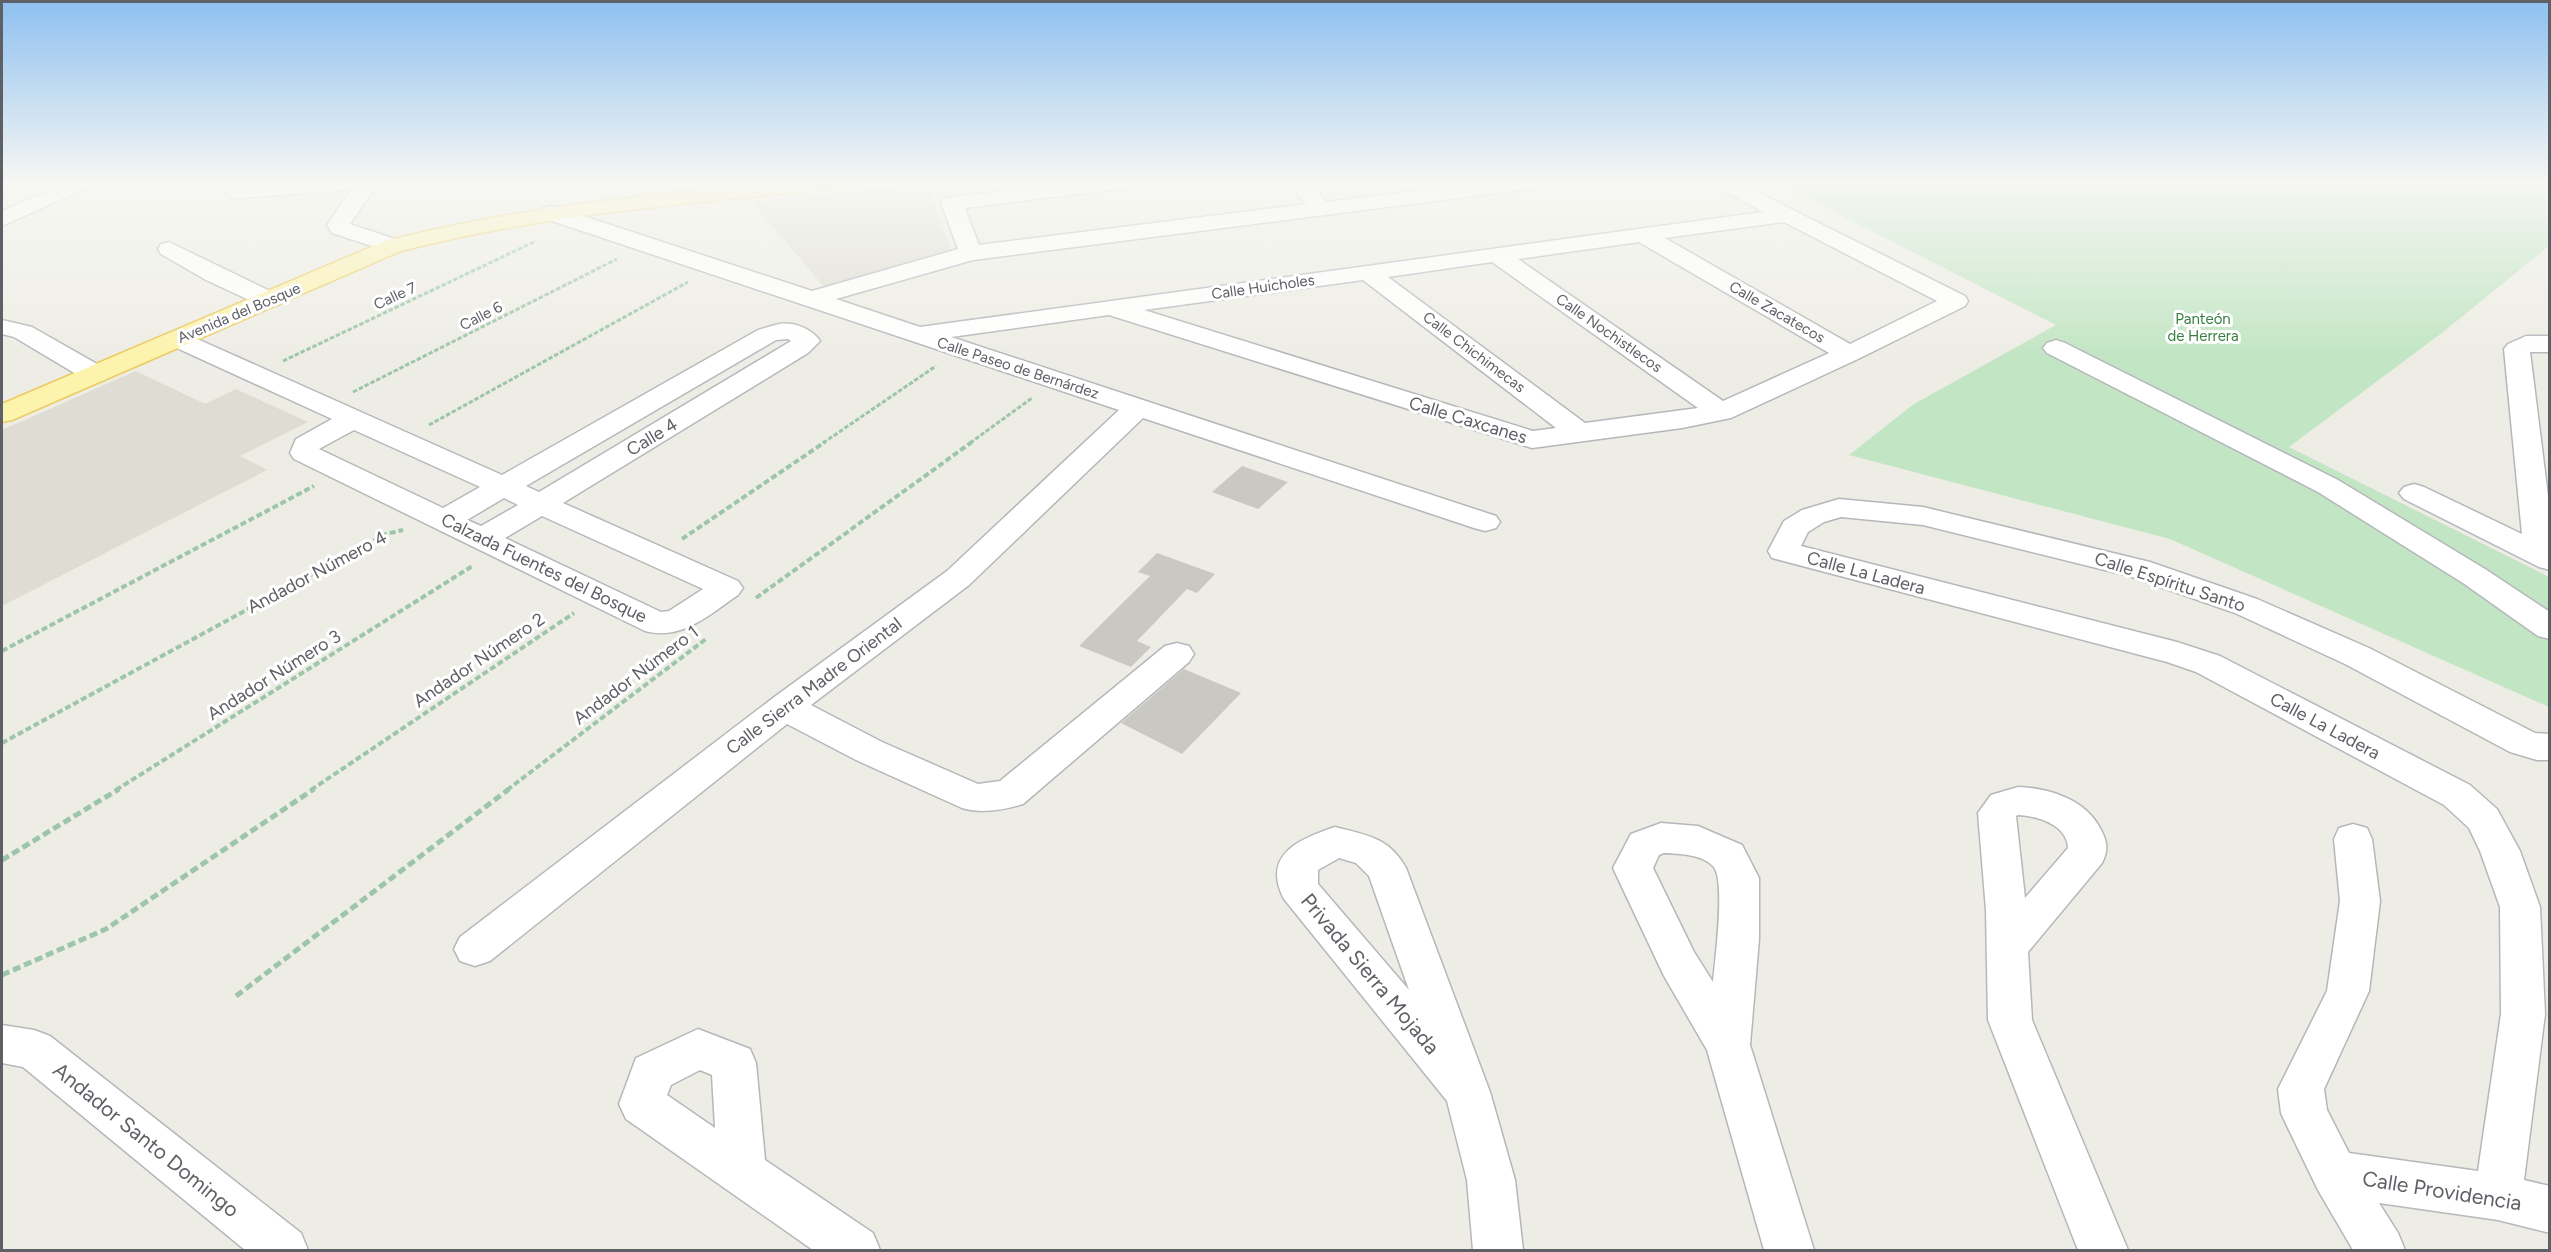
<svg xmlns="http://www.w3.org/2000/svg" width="2551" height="1252" font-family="Figtree,sans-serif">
  <rect width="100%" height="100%" fill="#eeede5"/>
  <g fill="#dedcd3">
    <path d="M927 182 952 253 825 288 752 202Z"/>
    <path d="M136 371 205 404 236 389 308 422 240 456 267 470 2 606V430Z"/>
  </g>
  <path fill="#c2e5c4" d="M1775 182H2549V246L2443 332 2289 447 2549 577V707L2170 539 1849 455 1914 404 2056 325Z"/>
  <g fill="#cac8c2">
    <path d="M1242 466 1288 482 1258 509 1212 492Z"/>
    <path d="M1157 553 1215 574 1197 593 1187 589 1137 641 1151 647 1131 667 1079 646 1150 576 1138 572Z"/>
    <path d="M1184 669 1241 693 1182 754 1121 723Z"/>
  </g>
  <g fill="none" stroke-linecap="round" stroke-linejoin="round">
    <g stroke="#b5b7bb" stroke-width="3">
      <g id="minor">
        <path d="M68 182H95L91 186 2 226V211Z"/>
        <path d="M296 182H389L386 186 374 189 350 224 401 241 404 246 401 251 393 253 332 233 327 225 351 190 239 198 231 197 228 192 231 187 239 186Z"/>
        <path d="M1077 182H1137L1133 186 1126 188 965 208 979 245 1306 204 1289 182H1310L1326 202 1489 182H1547L1543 186 1536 188 973 260 836 299 920 327 1763 212 1715 186 1711 182H1737L1965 296 1968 301 1965 306 1858 359 1731 418 1682 428 1532 448 1109 315 951 337 1496 516 1500 522 1496 528 1485 531 1474 528 1143 418 969 585 811 705 882 742 978 784 1000 781 1165 646 1177 643 1189 646 1194 654 1189 662 1023 804C1003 810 982 814 962 808L856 760 787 724 490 961 475 966 460 961 454 949 460 937 773 698 947 571 1119 410 543 218 540 213 543 208 551 206 559 208 812 291 958 249 941 203 944 198ZM1784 222 1937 301 1850 344 1665 238ZM1639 242 1829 353 1723 401 1518 259ZM1492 262 1698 408 1585 423 1388 277ZM1363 280 1556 428 1533 431 1144 310Z"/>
        <path d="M169 242 278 295 281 300 278 305 269 307 260 305 206 280 161 254 158 249 161 244Z"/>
        <path d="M2 320 32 327 104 368 108 374 104 380 95 382 86 380 14 337 2 334Z"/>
        <path d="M779 324C794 322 811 328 820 341L808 353 563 503 738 581 743 588 738 595C710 614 682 641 645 631L294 459 290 453 296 439 332 419 168 344 164 339 168 334 177 331 186 334 502 475 758 330ZM788 339 791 341 539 492 526 486 776 340ZM354 430 480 487 443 508 319 449ZM504 498 518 505 481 526 467 520ZM542 516 703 589 669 611 661 612 505 538Z"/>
        <path d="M2526 336H2550V352H2530L2550 512V570L2539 567 2404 499 2399 493 2404 487 2414 484 2424 487 2522 534 2504 349 2508 344Z"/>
        <path d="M2056 340 2065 343 2338 480 2485 569 2550 612V639L2538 636 2463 583 2318 492 2047 353 2043 348 2047 343Z"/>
        <path d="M1839 499 1923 507 2150 562 2257 599 2369 648 2535 733 2550 734V760H2537L2510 752 2345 664 2235 613 2129 576 1923 525 1841 517 1824 522 1808 532 1801 546 2177 642 2220 656 2470 785 2497 809 2520 851 2540 907 2545 1014 2524 1180 2550 1186V1233L2498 1220 2379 1203 2398 1233 2405 1250H2353L2318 1190 2288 1128 2281 1113 2278 1089 2327 991 2340 901 2334 839 2339 828 2353 824 2367 828 2372 839 2380 901 2369 991 2324 1089 2327 1110 2349 1153 2478 1171 2501 1014 2500 907 2480 851 2469 828 2444 805 2196 672 2167 662 1772 558 1768 551 1784 521 1802 510Z"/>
        <path d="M2018 787C2049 788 2085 799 2100 828 2107 841 2109 849 2102 863L2028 952 2032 1020 2128 1250H2078L1988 1020 1986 910 1978 813 1991 795ZM2018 815C2038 816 2067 825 2068 848L2025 898 2016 816Z"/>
        <path d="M1661 823 1698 826 1742 845 1759 878V939L1750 1045 1814 1250H1764L1707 1050 1664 976 1613 868 1631 834ZM1664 853C1680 854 1701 854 1713 866 1726 878 1715 962 1713 982L1694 952 1653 868 1659 855Z"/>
        <path d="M1335 827C1366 835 1389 837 1406 868L1490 1092 1515 1180 1523 1250H1473L1467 1180 1447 1101 1284 899C1261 855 1299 839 1335 827ZM1339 858 1356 863 1369 876 1409 990 1318 884V870Z"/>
        <path d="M2 1025 34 1030 50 1036 301 1233 308 1250H245L23 1067 2 1063Z"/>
        <path d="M698 1029 750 1049 756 1063 765 1160 873 1233 880 1250H813L626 1119 619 1104 636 1058ZM700 1070 712 1075 715 1128 667 1095 671 1085Z"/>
      </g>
    </g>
    <g stroke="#eccb60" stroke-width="3">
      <path id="major" d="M782 182H852L848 186 841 188C693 203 545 214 401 251L12 420 2 422V404L385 241C516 208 648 194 782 182Z"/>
    </g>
    <g stroke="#9cc5aa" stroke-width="3" stroke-dasharray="4.5 2" stroke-linecap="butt">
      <path d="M283 361 536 241"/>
      <path d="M353 392 617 259"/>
      <path d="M429 425 688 282"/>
      <path d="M823 443 936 366"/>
      <path d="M970 443 1032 398"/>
    </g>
    <g stroke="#9cc5aa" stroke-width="4" stroke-dasharray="6 3" stroke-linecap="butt">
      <path d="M682 539 825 442"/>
      <path d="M756 598 972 442"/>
      <path d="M2 651 314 486"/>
      <path d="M2 743 386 534 403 530"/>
      <path d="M116 790 474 565"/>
      <path d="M311 790 574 613"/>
      <path d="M507 790 706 639"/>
    </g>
    <g stroke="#9cc5aa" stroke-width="5" stroke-dasharray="8 4" stroke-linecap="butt">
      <path d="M2 860 119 789"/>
      <path d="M2 975 106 929 314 789"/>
      <path d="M236 996 509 789"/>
    </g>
    <use href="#minor" fill="#fff" fill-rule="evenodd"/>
    <use href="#major" fill="#fcf3ac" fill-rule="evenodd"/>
  </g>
  <linearGradient id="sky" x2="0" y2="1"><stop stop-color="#8ec0f0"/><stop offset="0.51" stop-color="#f7f7f3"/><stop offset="1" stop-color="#f7f7f3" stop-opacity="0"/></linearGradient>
  <rect width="2551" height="357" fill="url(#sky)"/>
  <g text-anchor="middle" stroke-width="6" stroke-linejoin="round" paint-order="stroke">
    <g font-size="15" fill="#5d6065" stroke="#fff">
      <text transform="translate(1263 287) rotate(-8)" y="5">Calle Huicholes</text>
      <text transform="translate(395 296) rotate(-25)" y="5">Calle 7</text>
      <text transform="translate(1777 312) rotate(30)" y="5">Calle Zacatecos</text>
      <text transform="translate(239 313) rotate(-23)" y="5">Avenida del Bosque</text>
      <text transform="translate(481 316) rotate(-27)" y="5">Calle 6</text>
      <text transform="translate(1609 333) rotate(35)" y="5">Calle Nochistlecos</text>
      <text transform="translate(1474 352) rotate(37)" y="5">Calle Chichimecas</text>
      <text transform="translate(1018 368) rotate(18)" y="5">Calle Paseo de Bernárdez</text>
    </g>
    <g font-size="15" fill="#37813f" stroke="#fff">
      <text x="2203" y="324">Panteón<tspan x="2203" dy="17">de Herrera</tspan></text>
    </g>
    <g font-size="18" fill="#5d6065" stroke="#fff">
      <text transform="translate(1468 420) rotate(17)" y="6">Calle Caxcanes</text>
      <text transform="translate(652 437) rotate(-31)" y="6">Calle 4</text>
      <text transform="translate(544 568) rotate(26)" y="6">Calzada Fuentes del Bosque</text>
      <text transform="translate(317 572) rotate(-28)" y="6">Andador Número 4</text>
      <text transform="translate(1866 573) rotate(15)" y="6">Calle La Ladera</text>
      <text transform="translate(2170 582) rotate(18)" y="6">Calle Espíritu Santo</text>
      <text transform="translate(479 660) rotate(-34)" y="6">Andador Número 2</text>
      <text transform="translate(274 675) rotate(-32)" y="6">Andador Número 3</text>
      <text transform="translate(636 675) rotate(-37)" y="6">Andador Número 1</text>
      <text transform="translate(814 686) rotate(-37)" y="6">Calle Sierra Madre Oriental</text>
      <text transform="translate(2325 726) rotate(28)" y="6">Calle La Ladera</text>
    </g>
    <g font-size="21" fill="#5d6065" stroke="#fff">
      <text transform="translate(1370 974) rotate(50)" y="7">Privada Sierra Mojada</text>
      <text transform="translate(146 1140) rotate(39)" y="7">Andador Santo Domingo</text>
      <text transform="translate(2442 1191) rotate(9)" y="7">Calle Providencia</text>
    </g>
  </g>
  <rect width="2551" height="1252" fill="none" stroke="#5d6065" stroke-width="6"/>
</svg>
